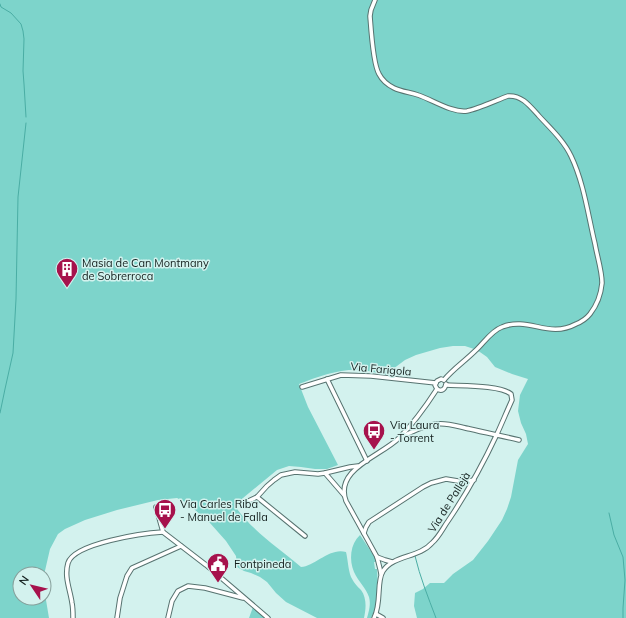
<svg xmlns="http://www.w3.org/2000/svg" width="626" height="618" font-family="Mulish,sans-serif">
  <rect width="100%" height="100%" fill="#d3f2ee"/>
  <g fill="#7dd4cb">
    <path d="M0 0H626V618H417L414 606 415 593 423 589 430 583H444L453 574 473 560 488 541 502 520 507 509 511 497 518 460 528 444 526 434 521 423 518 411 520 395 528 379 512 374 495 367 487 357 477 350 465 346H453L440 348 416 355 405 360 385 375C378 373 370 371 363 370 341 368 319 376 299 384L308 407 338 465 327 469H315L301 467 289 466 277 470 243 498 235 506C251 530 279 548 301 567 315 566 330 547 346 552 348 560 348 569 351 577 354 583 357 586 361 590 367 598 366 609 364 618H317L286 602 276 593 267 582 260 577 251 573 244 571 237 567 236 556 226 541 210 523 187 503 177 498 158 500 117 510 85 520 65 529 58 534 50 549 44 575V574H20V598H44V588L49 618H0Z"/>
    <path d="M360 535 374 556 376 562H374L375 569H377C378 585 379 604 371 618H367C369 611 371 604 369 597 366 588 358 581 354 572 349 560 350 544 360 535Z"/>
    <path d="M253 607 266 618H249Z"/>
  </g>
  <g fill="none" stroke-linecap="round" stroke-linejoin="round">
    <g stroke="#4aada4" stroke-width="1">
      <path d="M0 4 1 7 11 13 21 24 23 31 24 39 23 71 24 84 26 117"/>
      <path d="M0 413 5 389 13 353 16 299 18 197 26 123"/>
      <path d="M609 513 614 535 623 557 625 580 623 608V618"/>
      <path d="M415 556C420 577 428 597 436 618"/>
    </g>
    <g stroke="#577370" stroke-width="5.5">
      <g id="minor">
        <path d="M375 0 371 10 370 16C371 29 373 64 379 74 382 80 388 85 394 88 402 92 410 92 418 95 433 100 452 113 467 111 478 109 497 100 508 96 522 95 530 106 539 116 551 129 564 141 571 156 584 183 588 215 595 244 597 256 602 271 602 283 601 294 597 305 590 314 586 319 581 322 576 324 548 339 529 316 502 327 491 331 484 343 475 351 465 361 453 369 444 380"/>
        <path d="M327 379 367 461"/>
        <path d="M302 387 341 375 371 376 436 383"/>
        <path d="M437 389C442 392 445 389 446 384"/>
        <path d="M437 389 435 385 437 381 441 379 444 380"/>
        <path d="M401 437C412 432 424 425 436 424 447 422 459 427 470 429 486 433 503 436 519 440"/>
        <path d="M325 473 344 495"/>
        <path d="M257 497 305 536"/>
        <path d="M242 504 257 497 267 486 274 480 281 475 295 472 318 474 325 473 350 467 358 466"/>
        <path d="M156 507 163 532 206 565 268 618"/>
        <path d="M364 533 366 527 369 522 423 487 431 483 446 479 464 482 474 480"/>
        <path d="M377 557 385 560 392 562"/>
        <path d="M381 574 380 569 377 557 346 501C334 469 381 456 399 438 413 424 426 406 437 389"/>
        <path d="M376 614 383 618"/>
        <path d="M73 618C73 613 73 608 72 603 70 589 64 577 68 563 74 543 144 533 163 532"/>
        <path d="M117 618 120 598 127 576 132 568 181 546"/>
        <path d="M168 618 172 601 178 591 188 586 205 588 243 598"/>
        <path d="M374 618C382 603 376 582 383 571 393 555 419 558 432 543 439 537 443 528 448 521 467 493 483 464 497 434 502 423 507 411 512 400L511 394C500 385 462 386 446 385"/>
      </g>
    </g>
    <use href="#minor" stroke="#fff" stroke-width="3.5"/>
  </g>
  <defs>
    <g id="building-pin" transform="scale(1.15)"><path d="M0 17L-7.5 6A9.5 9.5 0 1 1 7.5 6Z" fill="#a6124c" stroke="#d3f2ee"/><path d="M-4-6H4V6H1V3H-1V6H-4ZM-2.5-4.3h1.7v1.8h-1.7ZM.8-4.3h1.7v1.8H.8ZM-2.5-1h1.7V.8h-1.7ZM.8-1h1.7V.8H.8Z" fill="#fff"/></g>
    <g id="bus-pin" transform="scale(1.15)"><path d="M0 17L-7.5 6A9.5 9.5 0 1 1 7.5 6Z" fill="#a6124c" stroke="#d3f2ee"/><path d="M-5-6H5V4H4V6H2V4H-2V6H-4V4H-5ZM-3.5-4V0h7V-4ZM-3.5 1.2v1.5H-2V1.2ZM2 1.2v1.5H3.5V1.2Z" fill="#fff"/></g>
    <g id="civic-pin" transform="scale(1.15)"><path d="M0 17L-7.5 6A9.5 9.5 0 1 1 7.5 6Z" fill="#a6124c" stroke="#d3f2ee"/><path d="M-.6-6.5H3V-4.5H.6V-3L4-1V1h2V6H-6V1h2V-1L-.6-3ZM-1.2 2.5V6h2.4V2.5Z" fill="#fff"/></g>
  </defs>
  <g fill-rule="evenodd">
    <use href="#building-pin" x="67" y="269"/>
    <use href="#bus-pin" x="374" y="431"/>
    <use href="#bus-pin" x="165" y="510"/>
    <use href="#civic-pin" x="218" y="564"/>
  </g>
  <g text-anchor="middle" stroke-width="3" stroke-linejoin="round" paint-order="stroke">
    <g font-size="11" fill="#131f1d" stroke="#d3f2ee" text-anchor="start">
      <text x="82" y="267">Masia de Can Montmany<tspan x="82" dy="13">de Sobrerroca</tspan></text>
      <text x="390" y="429">Via Laura<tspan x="390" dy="13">- Torrent</tspan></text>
      <text x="180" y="508">Via Carles Riba<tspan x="180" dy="13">- Manuel de Falla</tspan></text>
      <text x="234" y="568">Fontpineda</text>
    </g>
    <g font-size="11" fill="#131f1d" stroke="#d3f2ee">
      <text transform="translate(381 369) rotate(5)" y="4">Via Farigola</text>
      <text transform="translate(449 502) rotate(-58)" y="4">Via de Pallejà</text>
    </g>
  </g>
  <g transform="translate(32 586) rotate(305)"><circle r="19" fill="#d3f2ee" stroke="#869e9a"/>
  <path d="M0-3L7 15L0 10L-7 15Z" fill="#a6124c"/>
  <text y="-6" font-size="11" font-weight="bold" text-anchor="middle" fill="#131f1d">N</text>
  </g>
</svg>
